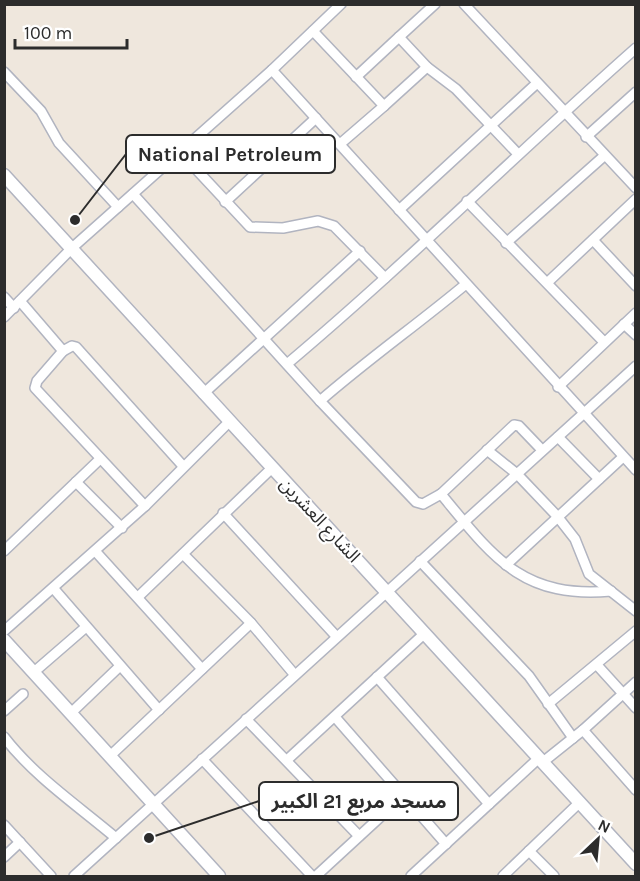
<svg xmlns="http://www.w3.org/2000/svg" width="640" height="881" font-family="Karla,'Noto Sans Arabic',sans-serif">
  <rect width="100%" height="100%" fill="#efe7dd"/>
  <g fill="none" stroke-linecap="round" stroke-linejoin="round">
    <g stroke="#b1b4c0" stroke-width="12">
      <g id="minor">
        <path d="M435 4 399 37 427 67 456 89 518 154"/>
        <path d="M464 4 636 188"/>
        <path d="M313 31 384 106 427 67"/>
        <path d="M272 70 636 470"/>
        <path d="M4 72 41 111 59 143 118 207"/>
        <path d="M356 77 399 37"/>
        <path d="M586 137 636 92"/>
        <path d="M340 144 384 106"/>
        <path d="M180 152 250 227 283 228 318 221 334 226 385 278"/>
        <path d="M133 194 320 401 416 502 423 504 441 494 514 425 519 426 542 450"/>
        <path d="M467 201 604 342"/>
        <path d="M225 202 316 118"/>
        <path d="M399 210 536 84"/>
        <path d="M593 240 636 286"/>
        <path d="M506 243 604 156"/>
        <path d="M548 282 636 199"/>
        <path d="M4 297 14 308"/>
        <path d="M20 301 63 351 72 346 76 347 183 466"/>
        <path d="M4 317 72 248 272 70 341 4"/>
        <path d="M624 324 636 335"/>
        <path d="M63 351 37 381 35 388 145 506"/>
        <path d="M287 364C407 263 518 152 636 48"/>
        <path d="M558 387 636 313"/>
        <path d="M203 394 360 251"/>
        <path d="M320 401C367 360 418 324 466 284"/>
        <path d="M558 437 599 479"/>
        <path d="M487 450 517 474 557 516 575 539 589 574 636 611"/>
        <path d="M76 482 122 528"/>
        <path d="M441 494C493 557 522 599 611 591"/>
        <path d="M223 513 336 636"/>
        <path d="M4 551 99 460"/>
        <path d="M96 552 202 669"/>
        <path d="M183 554 251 623 294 674"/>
        <path d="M420 561 529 676 573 738"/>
        <path d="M506 565 623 457"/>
        <path d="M54 589 159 710"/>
        <path d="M138 597 272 468"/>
        <path d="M4 631 145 506 229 422"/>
        <path d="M597 665 636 708"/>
        <path d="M34 672 86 627"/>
        <path d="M377 677 489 804"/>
        <path d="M548 704 636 631"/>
        <path d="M4 711 23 694"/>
        <path d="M71 713 120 666"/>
        <path d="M335 717 446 844"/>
        <path d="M246 719 359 836"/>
        <path d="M583 730 636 790"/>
        <path d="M4 737C35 777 77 805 116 838"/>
        <path d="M110 756 251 623"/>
        <path d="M202 759 312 876"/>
        <path d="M287 760 425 633"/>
        <path d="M543 762 583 730 636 682"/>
        <path d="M4 825 51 876"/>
        <path d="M529 851 554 876"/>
        <path d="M4 857 20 842"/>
        <path d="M74 876 636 366"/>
        <path d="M316 876 403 796"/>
        <path d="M411 876 539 758"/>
        <path d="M503 876 580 802"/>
      </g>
    </g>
    <g stroke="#b1b4c0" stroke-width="15">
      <g id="tertiary">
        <path d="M4 175 636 864"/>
        <path d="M4 640 219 876"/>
      </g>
    </g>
    <use href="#minor" stroke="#fff" stroke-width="9"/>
    <use href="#tertiary" stroke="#fff" stroke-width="12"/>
  </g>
  <g text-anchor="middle" stroke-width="4.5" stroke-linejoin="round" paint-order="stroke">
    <g font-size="18" fill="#2c2c2c" stroke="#fff">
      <text transform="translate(320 520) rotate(47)" y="6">الشارع العشرين</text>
    </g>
  </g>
  <path fill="none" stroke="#2c2c2c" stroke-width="2" d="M75 220L126 154M149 838L259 801"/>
  <g fill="#2c2c2c" stroke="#fff" stroke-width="2">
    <circle cx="75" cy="220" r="6"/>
    <circle cx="149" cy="838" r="6"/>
  </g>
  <g fill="#fff" stroke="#2c2c2c" stroke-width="2">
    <rect x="126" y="135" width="209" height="38" rx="6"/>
    <rect x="259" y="782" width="199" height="38" rx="6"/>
  </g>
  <g font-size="20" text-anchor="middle" font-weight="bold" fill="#2c2c2c">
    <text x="230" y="161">National Petroleum</text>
    <text x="359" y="808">مسجد مربع 21 الكبير</text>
  </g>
  <rect width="640" height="881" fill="none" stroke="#2c2c2c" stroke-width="12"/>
  <g transform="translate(598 839) rotate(26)" stroke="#ffffff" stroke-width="4.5" paint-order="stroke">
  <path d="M0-4.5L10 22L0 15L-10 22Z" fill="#2c2c2c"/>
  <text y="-9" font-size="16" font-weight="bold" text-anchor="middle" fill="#2c2c2c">N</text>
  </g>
  <path d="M15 39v9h112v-9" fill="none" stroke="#2c2c2c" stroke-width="3"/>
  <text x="24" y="39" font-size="18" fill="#2c2c2c" stroke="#ffffff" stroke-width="4.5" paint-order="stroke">100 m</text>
</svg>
